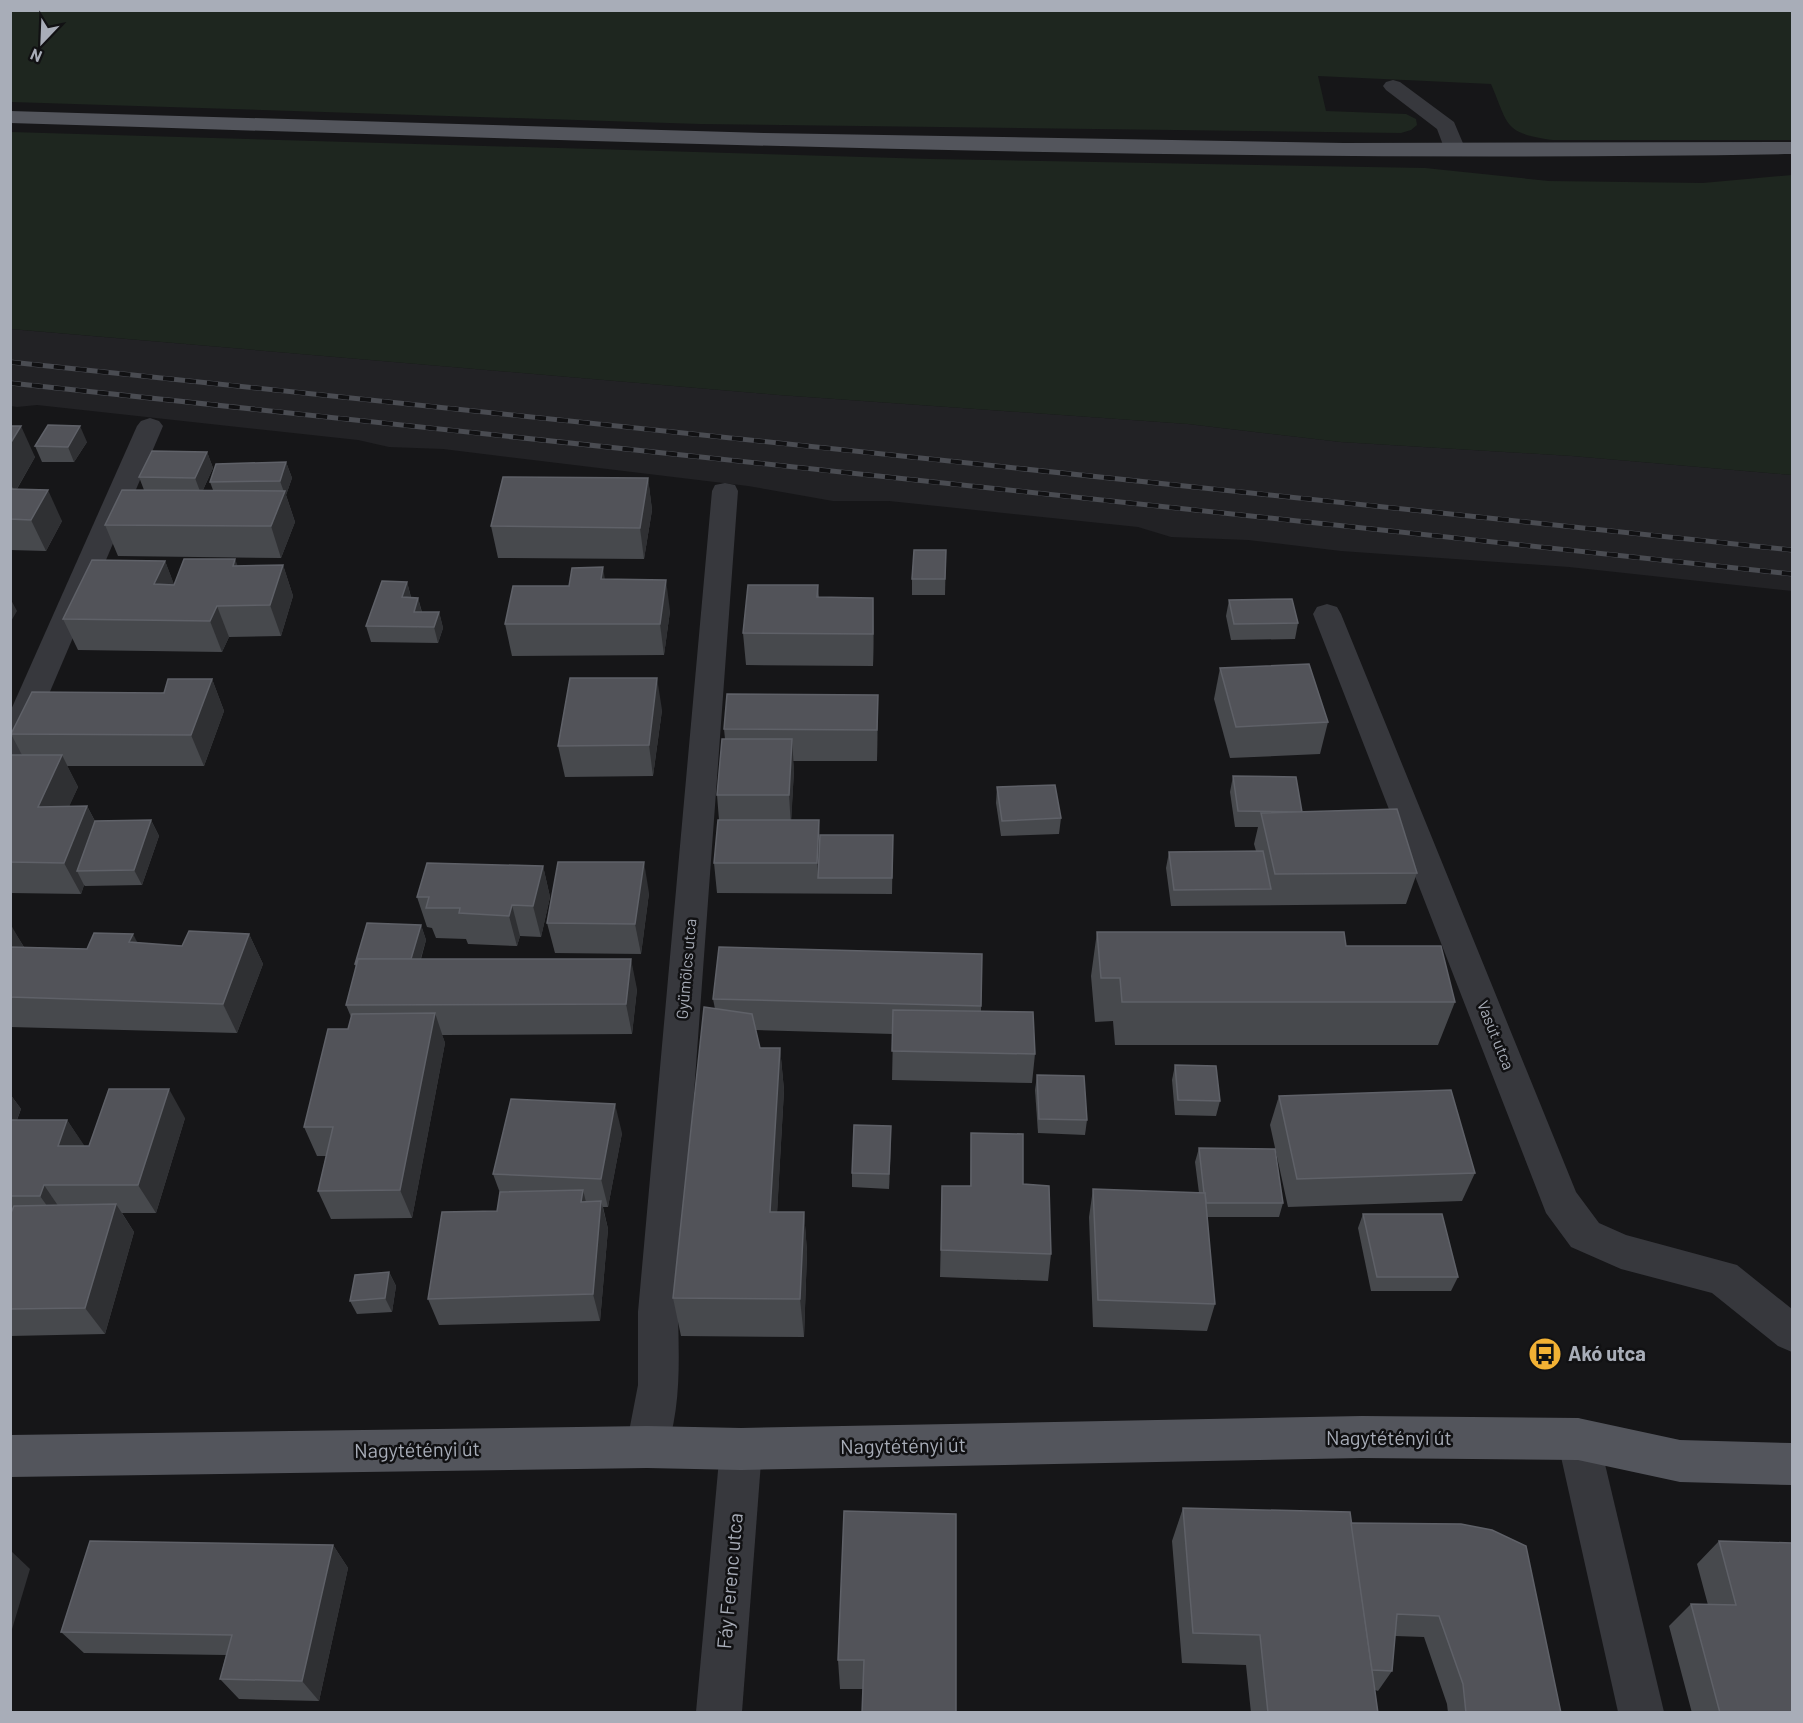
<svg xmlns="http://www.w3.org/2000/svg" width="1803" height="1723" font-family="Barlow,sans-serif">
  <rect width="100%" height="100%" fill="#161618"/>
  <path fill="#222225" d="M10 329 779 395 1188 424 1341 442 1572 456 1792 475V591L1569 567 1341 551 1248 540 1171 537 1138 527 889 501H833L748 486 443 449 389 447 358 440 37 405 17 407 11 406Z"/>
  <g fill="#1e261f">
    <path d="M11 10 1792 11V140H1553C1503 133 1509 126 1491 84L1318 76 1326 111 1406 114 1416 119 1417 125 1411 130 1401 133 700 124 11 102Z"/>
    <path d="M11 132 931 159 1425 168 1549 181 1703 183 1792 175V475L1572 456 1341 442 1188 424 779 395 11 329Z"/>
  </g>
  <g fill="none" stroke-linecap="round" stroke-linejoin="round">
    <g fill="#37383d" fill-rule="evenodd">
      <path d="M1393 80 1400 82 1454 122 1465 148 1462 153 1454 154 1446 153 1437 129 1386 90 1383 86 1386 82Z"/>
      <path d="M150 418 159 421 163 426 26 748 21 756 10 759V712L137 426 141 421Z"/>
      <path d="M725 483 735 485 738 491 678 1312C679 1362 682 1414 662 1462L647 1468 632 1462 626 1447 638 1385V1312L712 491 715 485Z"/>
      <path d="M1327 604 1337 607 1341 614 1576 1192 1599 1223 1626 1235 1737 1265 1792 1309V1352L1778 1346 1712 1293 1621 1269 1571 1247 1546 1213 1313 614 1317 607Z"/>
      <path d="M1578 1418 1593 1424 1599 1439 1664 1712H1618L1557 1439 1563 1424Z"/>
      <path d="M741 1428 756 1434 762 1449 742 1712H696L720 1449 726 1434Z"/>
    </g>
    <g fill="#53555c" fill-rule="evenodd">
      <path d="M10 111 765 133 1344 143 1792 142V154C1199 164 604 141 10 123Z"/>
      <path d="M1362 1416 1578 1418 1680 1440 1792 1443V1485L1680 1482 1578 1460 1362 1458 741 1470 647 1468 10 1477V1435L647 1426 741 1428Z"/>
    </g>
    <g stroke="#4a4c52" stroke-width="5">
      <g id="rail">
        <path d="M10 362 1792 550"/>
        <path d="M10 383 1792 574"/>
      </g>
    </g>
    <use href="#rail" stroke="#111113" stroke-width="4" stroke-dasharray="11" stroke-linecap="butt"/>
  </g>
  <g fill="#47494d">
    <path d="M10 426 35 457 17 489 62 521 46 551 10 550Z"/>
    <path d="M87 442 74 462H42L35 446Z"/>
    <path d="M207 452 213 468 203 490H213L210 482 286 462 292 478 286 495 295 522 281 558 118 556 105 525 144 490 139 477Z"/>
    <path d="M648 478 652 510 644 559 498 558 491 526Z"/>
    <path d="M946 550 945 595H912V579Z"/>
    <path d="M165 561 174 585 238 566 283 565 293 596 281 636 229 637 222 652 78 650 63 619Z"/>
    <path d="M605 579 670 611 664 655 512 656 505 624 569 586Z"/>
    <path d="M407 582 411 597 418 598 422 612H439L443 628 438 643 371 642 366 626Z"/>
    <path d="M818 585 819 597 874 630 873 666 746 665 743 633Z"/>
    <path d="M1229 600 1298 623 1295 639 1231 640 1226 616Z"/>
    <path d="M1220 668 1328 722 1320 754 1230 758 1214 699Z"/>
    <path d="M212 679 224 711 204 766H67L78 787 69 806H87L95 821 151 820 159 836 142 885 85 886 84 885 81 894 10 893V755H22L11 734Z"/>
    <path d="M878 695 877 761H793L794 770 791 820 820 835H893L892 894 717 893 714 863 719 820 717 795 725 739 724 729Z"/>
    <path d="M662 710 653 776 565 777 558 746Z"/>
    <path d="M1233 776 1302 812 1417 873 1406 904 1171 906 1166 868 1169 852 1256 851 1254 844 1258 827H1235L1230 792Z"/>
    <path d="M997 787 1061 818 1059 834 1001 836 996 803Z"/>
    <path d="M543 866 550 897 541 937 520 936 517 946 468 944 466 939 436 938 432 928 427 927 417 897Z"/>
    <path d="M649 893 641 954 555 953 547 923Z"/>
    <path d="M10 925 24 947 87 949 137 943 182 946 249 934 263 964 237 1033 10 1027Z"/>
    <path d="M421 925 426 940 421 959 637 989 632 1034 442 1035 445 1043 412 1218 331 1219 318 1191 326 1156H317L304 1127 348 1029 351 1017 346 1005 356 967 355 964Z"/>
    <path d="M1097 932 1346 946 1455 1002 1438 1045H1115L1113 1021 1095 1022 1091 976Z"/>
    <path d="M982 954 981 1011 1035 1054 1032 1083 892 1080 893 1034 756 1030 760 1048H780L784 1090 777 1212H804L807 1252 804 1337 681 1336 673 1298 715 1009 713 999Z"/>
    <path d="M1175 1065 1220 1101 1216 1116 1175 1115 1172 1080Z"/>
    <path d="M1037 1075 1087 1120 1085 1135 1038 1133 1035 1090Z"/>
    <path d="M10 1094 21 1109 17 1120H67L84 1146H89L185 1118 156 1213H122L134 1232 105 1334 10 1336Z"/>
    <path d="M1279 1096 1475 1173 1462 1201 1288 1207 1270 1125Z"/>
    <path d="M622 1133 608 1207H603L608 1229 600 1321 439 1325 428 1299 497 1211 500 1193 493 1174Z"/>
    <path d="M971 1133 1023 1184 1051 1254 1048 1281 940 1277 942 1186H970Z"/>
    <path d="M891 1141 889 1189 852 1187V1173Z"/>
    <path d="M1199 1148 1283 1203 1279 1217H1207L1215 1304 1207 1331 1093 1327 1089 1217 1093 1189 1199 1193 1195 1162Z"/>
    <path d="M1363 1214 1458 1277 1451 1291H1371L1358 1228Z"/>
    <path d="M389 1272 396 1286 392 1312 357 1314 350 1301Z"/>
    <path d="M1183 1508 1351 1523 1561 1713H1448L1447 1704 1424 1637 1395 1636 1392 1671 1378 1691 1375 1690 1378 1713H1251L1246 1665 1182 1663 1172 1541Z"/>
    <path d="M956 1514 863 1689H840L838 1660Z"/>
    <path d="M1719 1541 1792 1713H1692L1669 1626 1691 1604 1708 1605 1697 1564Z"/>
    <path d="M333 1545 348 1568 319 1701 239 1699 220 1679 226 1655 84 1653 61 1632Z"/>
  </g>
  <g fill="#2f3033">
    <path d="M21 426 35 457 15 492 10 483V444Z"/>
    <path d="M80 426 87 442 74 462 68 447Z"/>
    <path d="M207 452 213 468 201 494 195 478Z"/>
    <path d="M286 462 292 478 286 495 295 522 281 558 271 526 284 492 280 481Z"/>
    <path d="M648 478 652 510 644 559 640 528Z"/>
    <path d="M48 490 62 521 46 551 31 520Z"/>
    <path d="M235 559 247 590 233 566Z"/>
    <path d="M165 561 177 592 154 584Z"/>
    <path d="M283 565 293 596 281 636 270 605Z"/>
    <path d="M603 567 608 599 601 579Z"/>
    <path d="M666 580 670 611 664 655 660 624Z"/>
    <path d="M407 582 411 598 402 597Z"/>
    <path d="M10 598 17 611 10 623Z"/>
    <path d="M418 598 422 614 418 628 414 612Z"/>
    <path d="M873 598 874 630 873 666Z"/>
    <path d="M217 606 229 637 222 652 210 621Z"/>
    <path d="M439 612 443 628 438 643 434 627Z"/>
    <path d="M657 678 662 710 653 776 649 745Z"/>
    <path d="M212 679 224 711 204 766 191 735Z"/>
    <path d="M878 695V726L877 761V730Z"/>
    <path d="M792 739 794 770 791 826 789 795Z"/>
    <path d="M62 755 78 787 55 838 38 807Z"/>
    <path d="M87 806 103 837 77 871 84 885 81 894 64 863Z"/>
    <path d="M151 820 159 836 142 885 134 870Z"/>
    <path d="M819 820 821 851 818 878 817 863Z"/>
    <path d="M644 862 649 893 641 954 635 924Z"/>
    <path d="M543 866 550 897 541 937 533 906Z"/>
    <path d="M512 905 520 936 517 946 509 916Z"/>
    <path d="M11 925 29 956 10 963Z"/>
    <path d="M421 925 426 940 414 981 409 966Z"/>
    <path d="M133 934 149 965 129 942Z"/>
    <path d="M249 934 263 964 237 1033 223 1004Z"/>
    <path d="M631 959 637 989 632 1034 626 1004Z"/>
    <path d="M435 1013 445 1043 412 1218 400 1190Z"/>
    <path d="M780 1048 784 1090 775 1252 770 1212Z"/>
    <path d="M169 1089 185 1118 156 1213 138 1185Z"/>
    <path d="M10 1094 21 1109 10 1137Z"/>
    <path d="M615 1104 622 1133 608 1207 601 1179Z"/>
    <path d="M67 1120 86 1148 58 1146Z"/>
    <path d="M891 1126V1141L889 1189V1174Z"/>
    <path d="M44 1185 63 1213 60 1224 40 1196Z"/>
    <path d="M583 1190 590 1218 581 1202Z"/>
    <path d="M601 1201 608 1229 600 1321 593 1294Z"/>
    <path d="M116 1204 134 1232 105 1334 85 1308Z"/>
    <path d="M804 1212 807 1252 804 1337 800 1299Z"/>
    <path d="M389 1272 396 1286 392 1312 385 1298Z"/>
    <path d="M333 1545 348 1568 319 1701 302 1681Z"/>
    <path d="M10 1550 30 1569 10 1636Z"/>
  </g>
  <g fill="#525359" stroke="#5f6168" stroke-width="1.5">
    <path d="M48 425 80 426 68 447 35 446Z"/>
    <path d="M10 426H21L10 444Z"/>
    <path d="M152 451 207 452 195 478 139 477Z"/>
    <path d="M286 462 280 481 210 482 216 464Z"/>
    <path d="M503 477 648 478 640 528 491 526Z"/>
    <path d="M10 489 48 490 31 520 10 519Z"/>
    <path d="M122 490 285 491 271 526 105 525Z"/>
    <path d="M914 550H946L945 579H912Z"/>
    <path d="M184 559H235L233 566 283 565 270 605 217 606 210 621 63 619 92 560 165 561 154 584 174 585Z"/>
    <path d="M603 567 601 579 666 580 660 624H505L513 586H569L572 568Z"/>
    <path d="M382 581 407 582 402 597 418 598 414 612H439L434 627 366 626Z"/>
    <path d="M748 585H818L817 597 873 598V634L743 633Z"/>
    <path d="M1292 599 1298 623 1234 624 1229 600Z"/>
    <path d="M1309 664 1328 722 1236 727 1220 668Z"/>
    <path d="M570 678H657L649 745 558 746Z"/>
    <path d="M168 679H212L191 735 11 734 32 692 164 693Z"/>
    <path d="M727 694 878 695 877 730 724 729Z"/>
    <path d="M722 739H792L789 795H717Z"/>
    <path d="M10 755H62L38 807 87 806 64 863 10 862Z"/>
    <path d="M1233 776 1296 777 1302 812 1238 811Z"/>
    <path d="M1055 785 1061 818 1002 821 997 787Z"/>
    <path d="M1397 809 1417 873 1275 874 1261 813Z"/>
    <path d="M151 820 134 870 77 871 95 821Z"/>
    <path d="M718 820H819L817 863H714Z"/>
    <path d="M820 835H893L892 878H818Z"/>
    <path d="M1263 851 1271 889 1174 890 1169 852Z"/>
    <path d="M558 862H644L635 924 547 923Z"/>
    <path d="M427 863 543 866 533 906 512 905 509 916 459 913 460 908H426L429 897H417Z"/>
    <path d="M367 923 421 925 411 959H358L356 964H355Z"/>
    <path d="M189 931 249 934 223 1004 10 997V947L87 949 94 933 133 934 129 942 182 946Z"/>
    <path d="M1097 932H1344L1346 946H1441L1455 1002H1122L1120 978H1101Z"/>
    <path d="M719 947 982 954 981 1006 713 999Z"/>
    <path d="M358 959H631L626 1004 346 1005Z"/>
    <path d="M704 1007 752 1014 760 1048H780L770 1212H804L800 1299 673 1298Z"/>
    <path d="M893 1010 1033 1012 1035 1054 892 1051Z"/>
    <path d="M435 1013 400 1190 318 1191 333 1127H304L328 1029H348L352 1014Z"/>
    <path d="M1175 1065 1216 1066 1220 1101 1178 1100Z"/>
    <path d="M1037 1075 1084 1076 1087 1120 1039 1119Z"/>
    <path d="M109 1089H169L138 1185H44L40 1196H10V1120H67L58 1146H89Z"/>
    <path d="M1451 1090 1475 1173 1297 1179 1279 1096Z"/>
    <path d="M511 1099 615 1104 601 1179 493 1174Z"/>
    <path d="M854 1125 891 1126 889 1174 852 1173Z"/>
    <path d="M971 1133 1023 1134V1184L1049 1186 1051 1254 941 1250 942 1186H971Z"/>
    <path d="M1199 1148 1275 1149 1283 1203H1206L1205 1193H1204Z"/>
    <path d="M1093 1189 1205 1193 1215 1304 1098 1300Z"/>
    <path d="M583 1190 581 1202 601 1201 593 1294 428 1299 442 1212 497 1211 500 1192Z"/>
    <path d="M116 1204 85 1308 10 1309V1215L14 1206Z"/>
    <path d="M1363 1214H1442L1458 1277H1377Z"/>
    <path d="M389 1272 385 1298 350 1301 355 1275Z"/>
    <path d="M1183 1508 1350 1512 1378 1713H1268L1260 1635 1193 1633Z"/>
    <path d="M844 1511 956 1514V1713H862L864 1660H838Z"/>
    <path d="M1351 1523 1461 1524 1492 1530 1526 1546 1561 1713H1466L1463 1684 1439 1616 1397 1614 1392 1671 1372 1670Z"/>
    <path d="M90 1541 333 1545 302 1681 220 1679 232 1635 61 1632Z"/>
    <path d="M1719 1541 1792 1543V1713H1720L1691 1604 1736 1605Z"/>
  </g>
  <defs>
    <g id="bus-disc" transform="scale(1.725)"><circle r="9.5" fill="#f2b134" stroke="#111113"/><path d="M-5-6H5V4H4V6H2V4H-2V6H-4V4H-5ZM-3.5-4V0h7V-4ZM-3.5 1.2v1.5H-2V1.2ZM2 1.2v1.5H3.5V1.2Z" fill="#111"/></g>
  </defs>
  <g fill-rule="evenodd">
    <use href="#bus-disc" x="1545" y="1354"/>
  </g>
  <g text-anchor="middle" stroke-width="5" stroke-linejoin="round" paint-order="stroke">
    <g font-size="16" fill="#a8adb8" stroke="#111113">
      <text transform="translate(686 969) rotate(-85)" y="6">Gyümölcs utca</text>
      <text transform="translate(1496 1035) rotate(68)" y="6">Vasút utca</text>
    </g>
    <g font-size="20" font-weight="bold" fill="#a8adb8" stroke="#111113" text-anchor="start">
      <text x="1568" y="1361">Akó utca</text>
    </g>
    <g font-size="20" fill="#a8adb8" stroke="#111113">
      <text x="1389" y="1445">Nagytétényi út</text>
      <text transform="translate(903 1446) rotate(-1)" y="7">Nagytétényi út</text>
      <text transform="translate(417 1450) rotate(-1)" y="7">Nagytétényi út</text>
      <text transform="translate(730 1581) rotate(-85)" y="7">Fáy Ferenc utca</text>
    </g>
  </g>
  <rect width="1803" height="1723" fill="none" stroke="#a8adb8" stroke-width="24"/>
  <g transform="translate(42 42) rotate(203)" stroke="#111113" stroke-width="4.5" paint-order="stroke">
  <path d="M0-4.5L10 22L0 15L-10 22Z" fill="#a8adb8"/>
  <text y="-9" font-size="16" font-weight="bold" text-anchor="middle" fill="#a8adb8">N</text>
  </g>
</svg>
